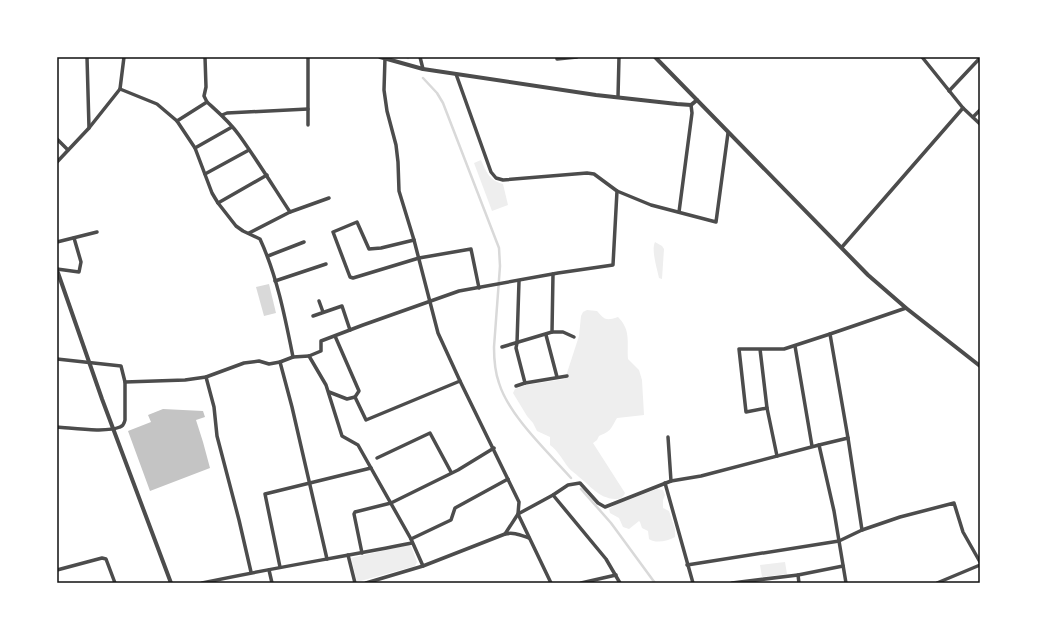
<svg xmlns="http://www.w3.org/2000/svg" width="1037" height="640" font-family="'Sofia Sans Condensed',sans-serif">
  <rect width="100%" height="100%" fill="#fff"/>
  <g fill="#eee">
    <path d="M481 160C486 172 490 181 503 184L508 205 492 211 474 163Z"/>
    <path d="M655 242 662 246 664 249 662 279 659 278C657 268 651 250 655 242Z"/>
    <path d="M587 310 597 311C605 320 606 321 618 317 631 330 627 342 628 359L639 370 642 380 644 415 617 418C610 430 611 431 599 436L597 440 593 443 625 493C623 498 620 499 615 499 598 498 591 486 579 477 575 473 571 471 568 467 562 459 558 451 550 445V437L537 431 533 423 527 416 513 393 515 389 526 385 565 379 579 336 581 316 583 312Z"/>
    <path d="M657 489 663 490 665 495 663 500V508L669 511 675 529V537C668 541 656 544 649 539L648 531 642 528 640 522 639 521 629 529 623 527 619 518 610 513 609 509 615 505Z"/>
    <path d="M408 545 411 546 417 562 415 566 357 582 351 558Z"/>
    <path d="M785 562 787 574 762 577 760 565Z"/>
  </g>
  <path fill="#d9d9d9" d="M269 284 276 313 264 316 256 287Z"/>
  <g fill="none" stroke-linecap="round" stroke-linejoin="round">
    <g stroke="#d9d9d9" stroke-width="2.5">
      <path d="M407 57 408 58"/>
      <path d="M423 78 437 93 443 103 499 248 500 266 494 347C494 359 495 372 499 383 509 416 548 452 571 478"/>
      <path d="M581 489 611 523 655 583"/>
    </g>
  </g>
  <path fill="#c4c4c4" d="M163 409 203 411 205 417 196 420 203 442 210 468 150 491 128 431 151 422 148 415Z"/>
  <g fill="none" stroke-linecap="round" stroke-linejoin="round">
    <g stroke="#4c4c4c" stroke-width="3.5">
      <path d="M87 57 89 128"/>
      <path d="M205 57 206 87 204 96 207 102C218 112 230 122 239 135 257 160 273 186 290 212L329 198"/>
      <path d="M308 57V125"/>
      <path d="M420 57 423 69"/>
      <path d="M557 57V59L577 57"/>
      <path d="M922 57 963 108 980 124"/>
      <path d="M385 58 384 90 387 111 396 145 398 162 399 191 414 240 438 333 460 381 519 502 518 514 551 583"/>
      <path d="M120 89 157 104 177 121 195 148 212 193 218 203 236 226 243 231 260 239C277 276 285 317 293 357"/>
      <path d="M949 91 980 58"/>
      <path d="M618 97 619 57"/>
      <path d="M222 115 227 113 308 109"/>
      <path d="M973 117 980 110"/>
      <path d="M177 121 207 102"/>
      <path d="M57 139 68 150"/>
      <path d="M195 148 232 127"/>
      <path d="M57 162 89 128 120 89 124 57"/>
      <path d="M205 174 249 150"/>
      <path d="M617 191 651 205 716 222 728 133"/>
      <path d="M218 203 267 175"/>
      <path d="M679 212 692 113 691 105"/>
      <path d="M249 233 290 212"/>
      <path d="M414 240 381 248 369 249 357 222 333 232 350 277 353 278 419 258 471 249 479 288"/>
      <path d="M57 242 97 232"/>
      <path d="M842 247 963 108"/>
      <path d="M268 256 304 242"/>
      <path d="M57 269 79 272 81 262 74 238"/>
      <path d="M275 281 326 264"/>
      <path d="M319 301 323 312"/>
      <path d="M313 316 342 306 350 330"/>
      <path d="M552 332H563L574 337"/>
      <path d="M546 335 557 377"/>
      <path d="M335 336 359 391 355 397 366 420 460 381"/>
      <path d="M795 346 812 446"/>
      <path d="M502 347 552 332 553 274"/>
      <path d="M760 349 767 408 746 412 739 349H784L830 334"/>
      <path d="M309 356 326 385 342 436 358 445 411 539 423 566"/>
      <path d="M57 359 121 366 125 382V420C124 423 124 426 120 427 106 433 73 428 57 427"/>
      <path d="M280 362 292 407 327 559"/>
      <path d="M206 377 214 407 217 436 239 520 251 572"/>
      <path d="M125 382 185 380 206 377 244 363 259 361 269 364 280 362 293 357 309 356 321 351V341L363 325 459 291 558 273 613 265 617 191 594 174 587 173 503 180 496 178 491 172 456 74"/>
      <path d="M525 383 567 376"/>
      <path d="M516 386 525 383 516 348 517 343 519 281"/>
      <path d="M329 392 347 399 355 397"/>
      <path d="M767 408 777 456"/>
      <path d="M377 458 430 433 451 472"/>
      <path d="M671 481 701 476 819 445"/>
      <path d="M665 483 693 583"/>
      <path d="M553 495 606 559 620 583"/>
      <path d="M862 530 848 438 830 334 906 308"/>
      <path d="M505 534 518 514 553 495 568 485 580 483 598 503 605 507 671 481 668 437"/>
      <path d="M411 539 451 520 455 508 508 479"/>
      <path d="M362 553 354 514 355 512 391 503 458 470 494 448"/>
      <path d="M348 555 355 583"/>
      <path d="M687 565 839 541 862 530 900 517 954 503 963 532 980 562"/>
      <path d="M280 567 265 494 371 468"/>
      <path d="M57 570 102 558 106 559 115 583"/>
      <path d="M269 570 272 583"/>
      <path d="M798 575 843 566"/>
      <path d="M202 583C272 568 342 557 412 543"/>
      <path d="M366 583 423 566 505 534C514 532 520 535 529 538"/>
      <path d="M581 583 616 575"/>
      <path d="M732 583 798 575 799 583"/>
      <path d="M846 583 834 511 819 445 848 438"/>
      <path d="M937 583 980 565"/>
    </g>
    <g stroke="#4c4c4c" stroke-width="4">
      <path d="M380 57 423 69 596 95 677 104 691 105 697 100"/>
      <path d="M655 57 868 275 906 308 980 366"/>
      <path d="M57 270 102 399 171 583"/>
    </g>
  </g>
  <rect width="1037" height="640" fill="none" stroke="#ffffff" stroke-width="116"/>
  <rect x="58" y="58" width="921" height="524" fill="none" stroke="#111" stroke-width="1.5"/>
</svg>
